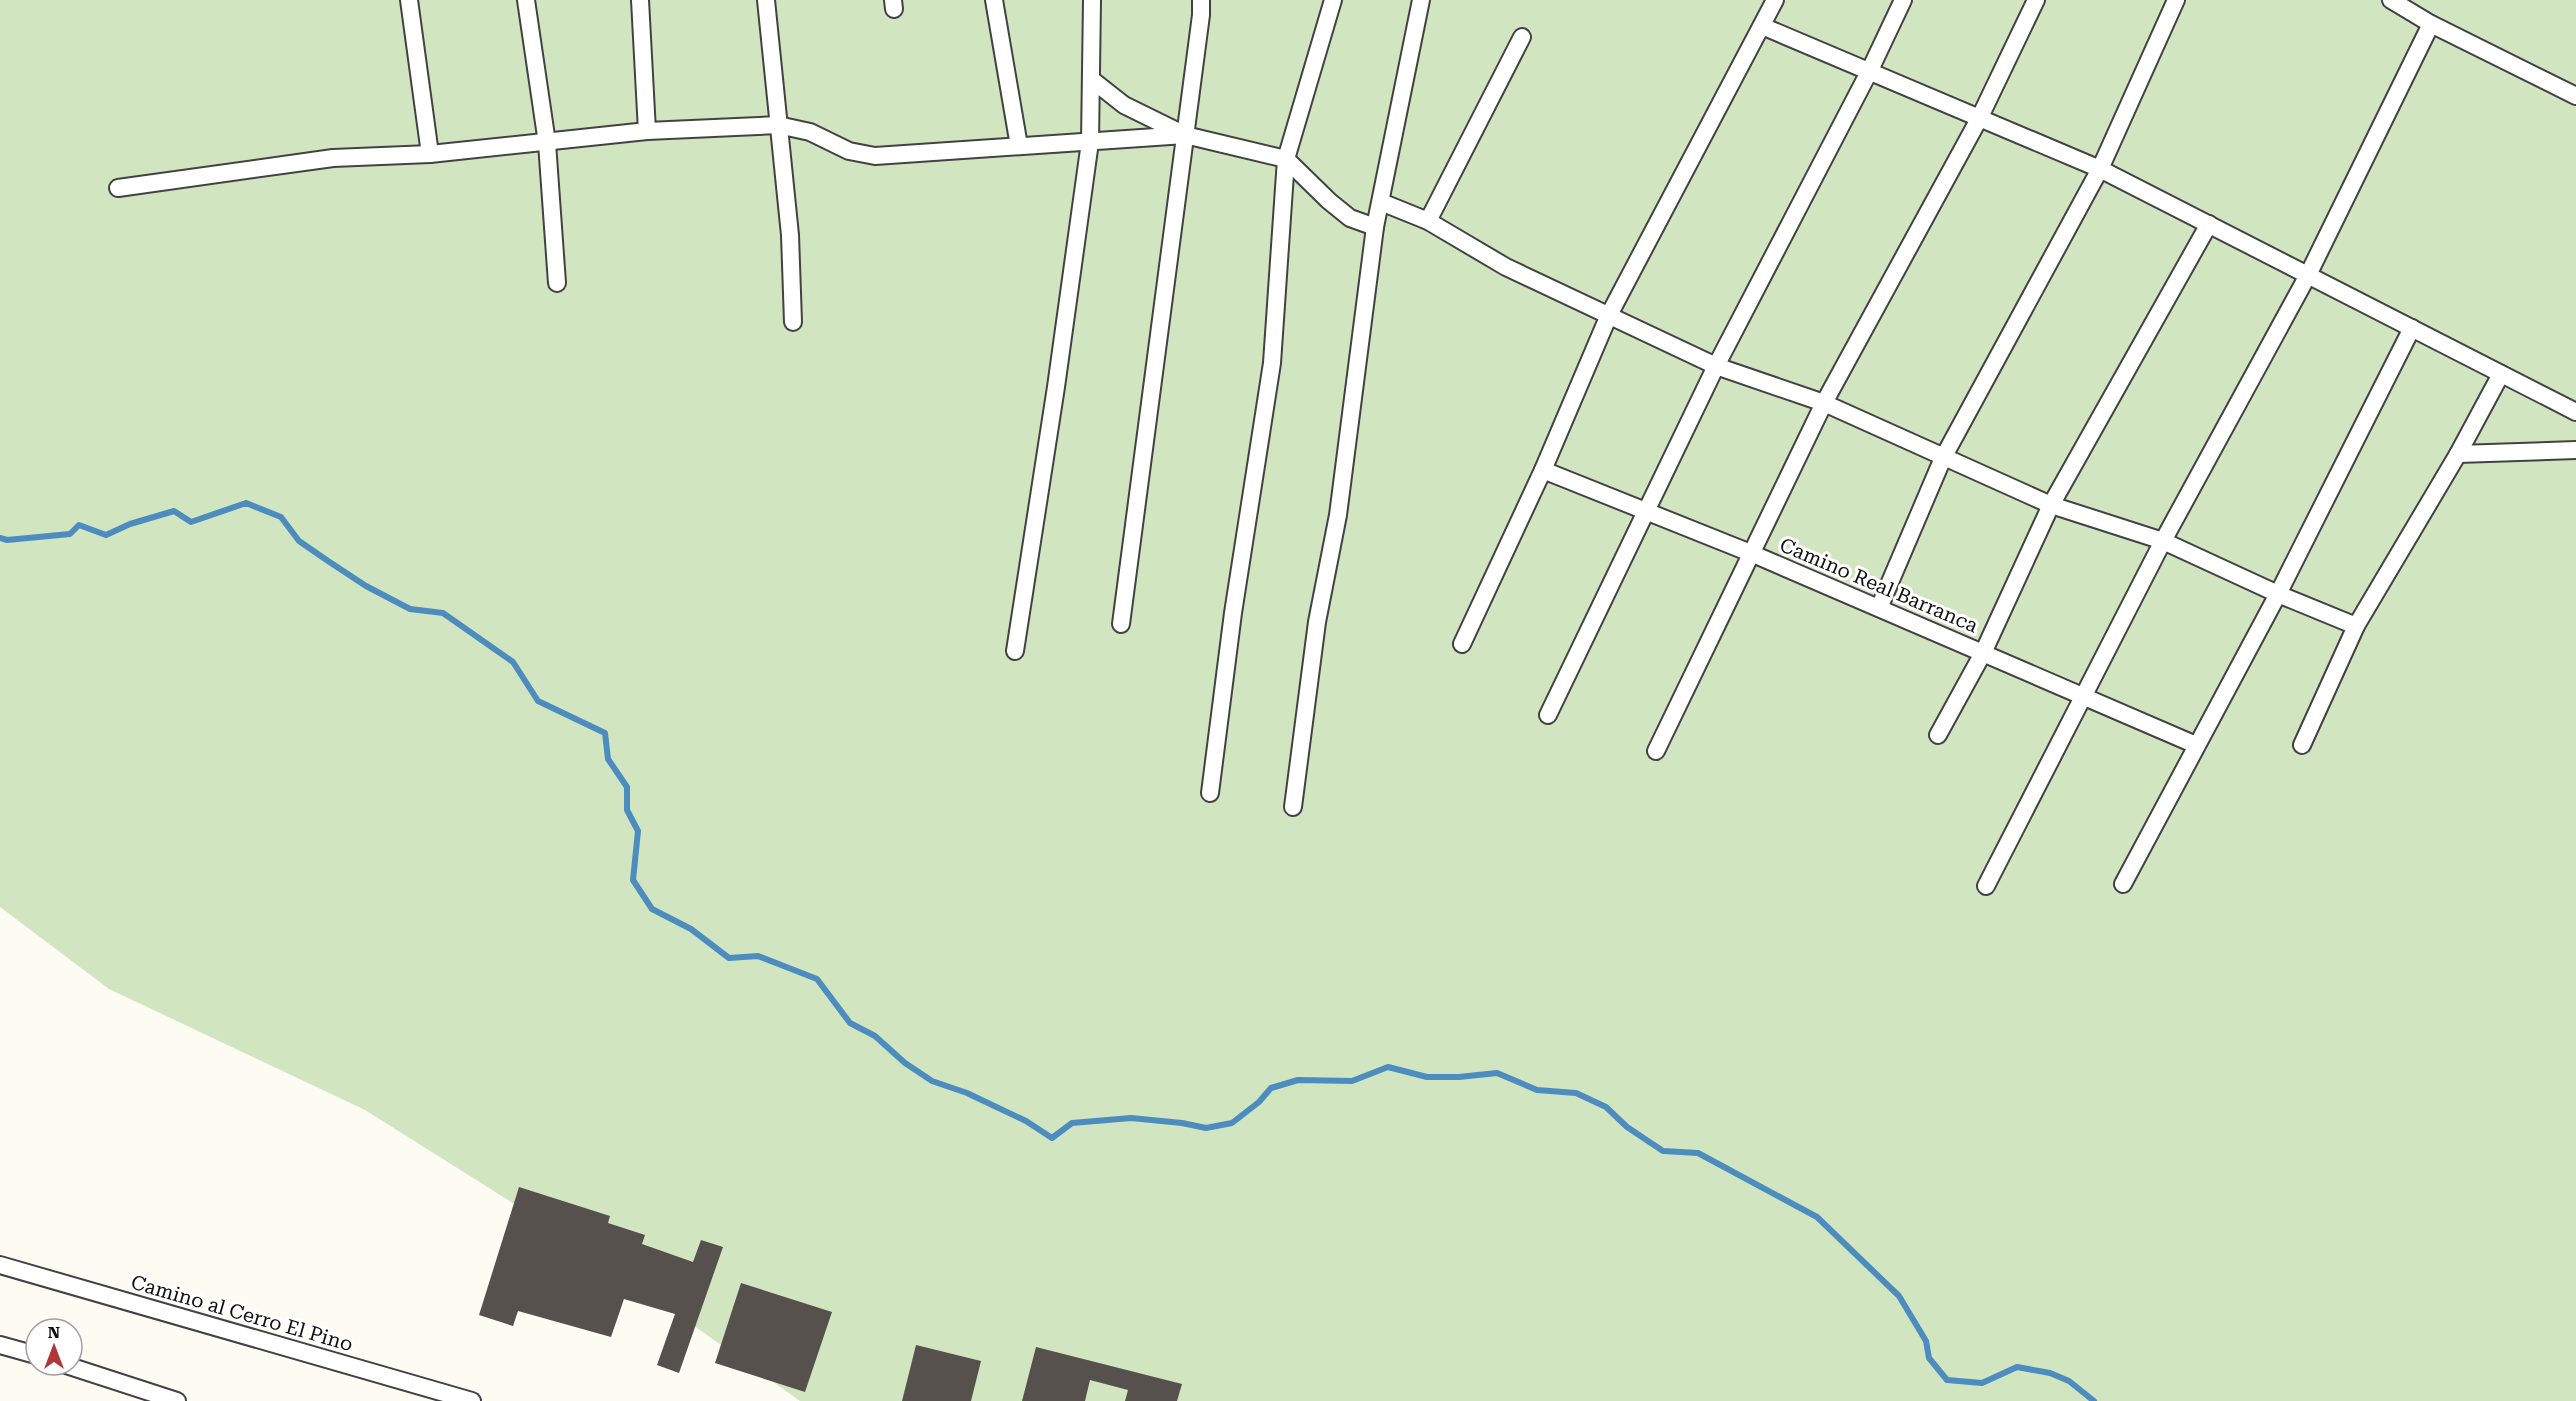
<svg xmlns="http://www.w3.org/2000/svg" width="2576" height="1401" font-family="'Roboto Serif',serif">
  <rect width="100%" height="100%" fill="#fdfcf3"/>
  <path fill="#d1e5c0" d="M0 0H2576V1401H800L586 1249 365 1110 109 989 0 907Z"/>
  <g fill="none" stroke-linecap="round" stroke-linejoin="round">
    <path stroke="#4c8cbe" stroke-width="6" d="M0 538 7 540 70 534 79 525 106 535 130 524 174 511 191 522 246 503 281 517 299 541 328 561 366 586 410 609 443 613 513 662 538 701 605 733 608 759 627 787V810L638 831 633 880 652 909 691 929 729 958 758 956 817 979 850 1023 875 1036 905 1063 932 1081 967 1093 1026 1121 1052 1138 1072 1123 1131 1118 1182 1123 1206 1128 1232 1123 1259 1102 1271 1088 1298 1080 1352 1081 1388 1067 1427 1077H1459L1497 1073 1537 1090 1576 1093 1606 1107 1627 1127 1663 1151 1698 1153 1817 1217 1899 1296 1926 1341 1929 1358 1947 1380 1982 1383 2017 1367 2050 1373 2069 1381 2094 1401"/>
  </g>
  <g fill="#57514d">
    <path d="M519 1187 610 1216 608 1223 645 1235 642 1244 693 1262 701 1240 723 1247 679 1373 657 1365 675 1314 624 1299 611 1337 518 1311 513 1326 479 1315Z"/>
    <path d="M741 1283 832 1312 805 1392 715 1363Z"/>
    <path d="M916 1345 981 1361 971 1401H902Z"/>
    <path d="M1036 1347 1182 1384 1177 1401H1125L1128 1390 1090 1380 1085 1401H1022Z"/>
  </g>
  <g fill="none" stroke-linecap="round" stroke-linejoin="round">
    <g stroke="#424242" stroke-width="20">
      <g id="street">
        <path d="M409 0 430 154"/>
        <path d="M526 0 547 143 557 283"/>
        <path d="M640 0 647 131"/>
        <path d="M766 0 790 235 793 322"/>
        <path d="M893 0 894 9"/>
        <path d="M994 0 1019 146"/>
        <path d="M2391 0 2431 24 2576 96"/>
        <path d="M1762 26 2100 169 2576 412"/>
        <path d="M1091 79 1124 105 1185 135"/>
        <path d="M118 188 333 158 430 154 647 131 778 125 810 132 849 151 875 156 1185 135 1286 159 1329 201 1350 218 1375 227"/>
        <path d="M1381 202 1428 221 1506 267 1716 366 1824 403 2051 505 2163 541 2278 594 2356 626"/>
        <path d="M1428 221 1522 37"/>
        <path d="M2458 454 2576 450"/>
        <path d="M1543 470 1753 554 2196 745"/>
        <path d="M1879 608 1943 458 2100 169 2176 0"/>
        <path d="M1121 624 1201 15V0"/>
        <path d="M1462 644 1543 470 1609 315 1775 0"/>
        <path d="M1015 651 1056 387 1090 142 1092 0"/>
        <path d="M1548 715 1716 366 1869 72 1903 0"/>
        <path d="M1938 735 1983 653 2051 505 2209 224"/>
        <path d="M2302 745 2356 626 2458 454 2501 374"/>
        <path d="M1656 751 1824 403 1979 119 2036 0"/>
        <path d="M1210 793 1233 613 1272 363 1286 159 1333 0"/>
        <path d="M1293 807 1317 622 1338 515 1375 227 1421 0"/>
        <path d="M2123 884 2278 594 2412 328"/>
        <path d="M1986 886 2163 541 2308 275 2431 24"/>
        <path d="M0 1265 472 1401"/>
        <path d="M0 1345 36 1355"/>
        <path d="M66 1365 177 1401"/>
      </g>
    </g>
    <use href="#street" stroke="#fff" stroke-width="16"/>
  </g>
  <g text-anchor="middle" stroke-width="6" stroke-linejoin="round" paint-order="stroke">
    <g font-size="20" fill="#0f0f0f" stroke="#fff">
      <text transform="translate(1879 585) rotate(23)" y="7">Camino Real Barranca</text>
      <text transform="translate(242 1313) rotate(16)" y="7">Camino al Cerro El Pino</text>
    </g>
  </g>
  <g transform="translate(54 1347)"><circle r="28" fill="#ffffff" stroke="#9f9f9f" stroke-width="1.5"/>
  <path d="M0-4.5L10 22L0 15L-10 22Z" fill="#af3738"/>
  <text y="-9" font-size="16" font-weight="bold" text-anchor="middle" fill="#0f0f0f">N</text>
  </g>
</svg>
